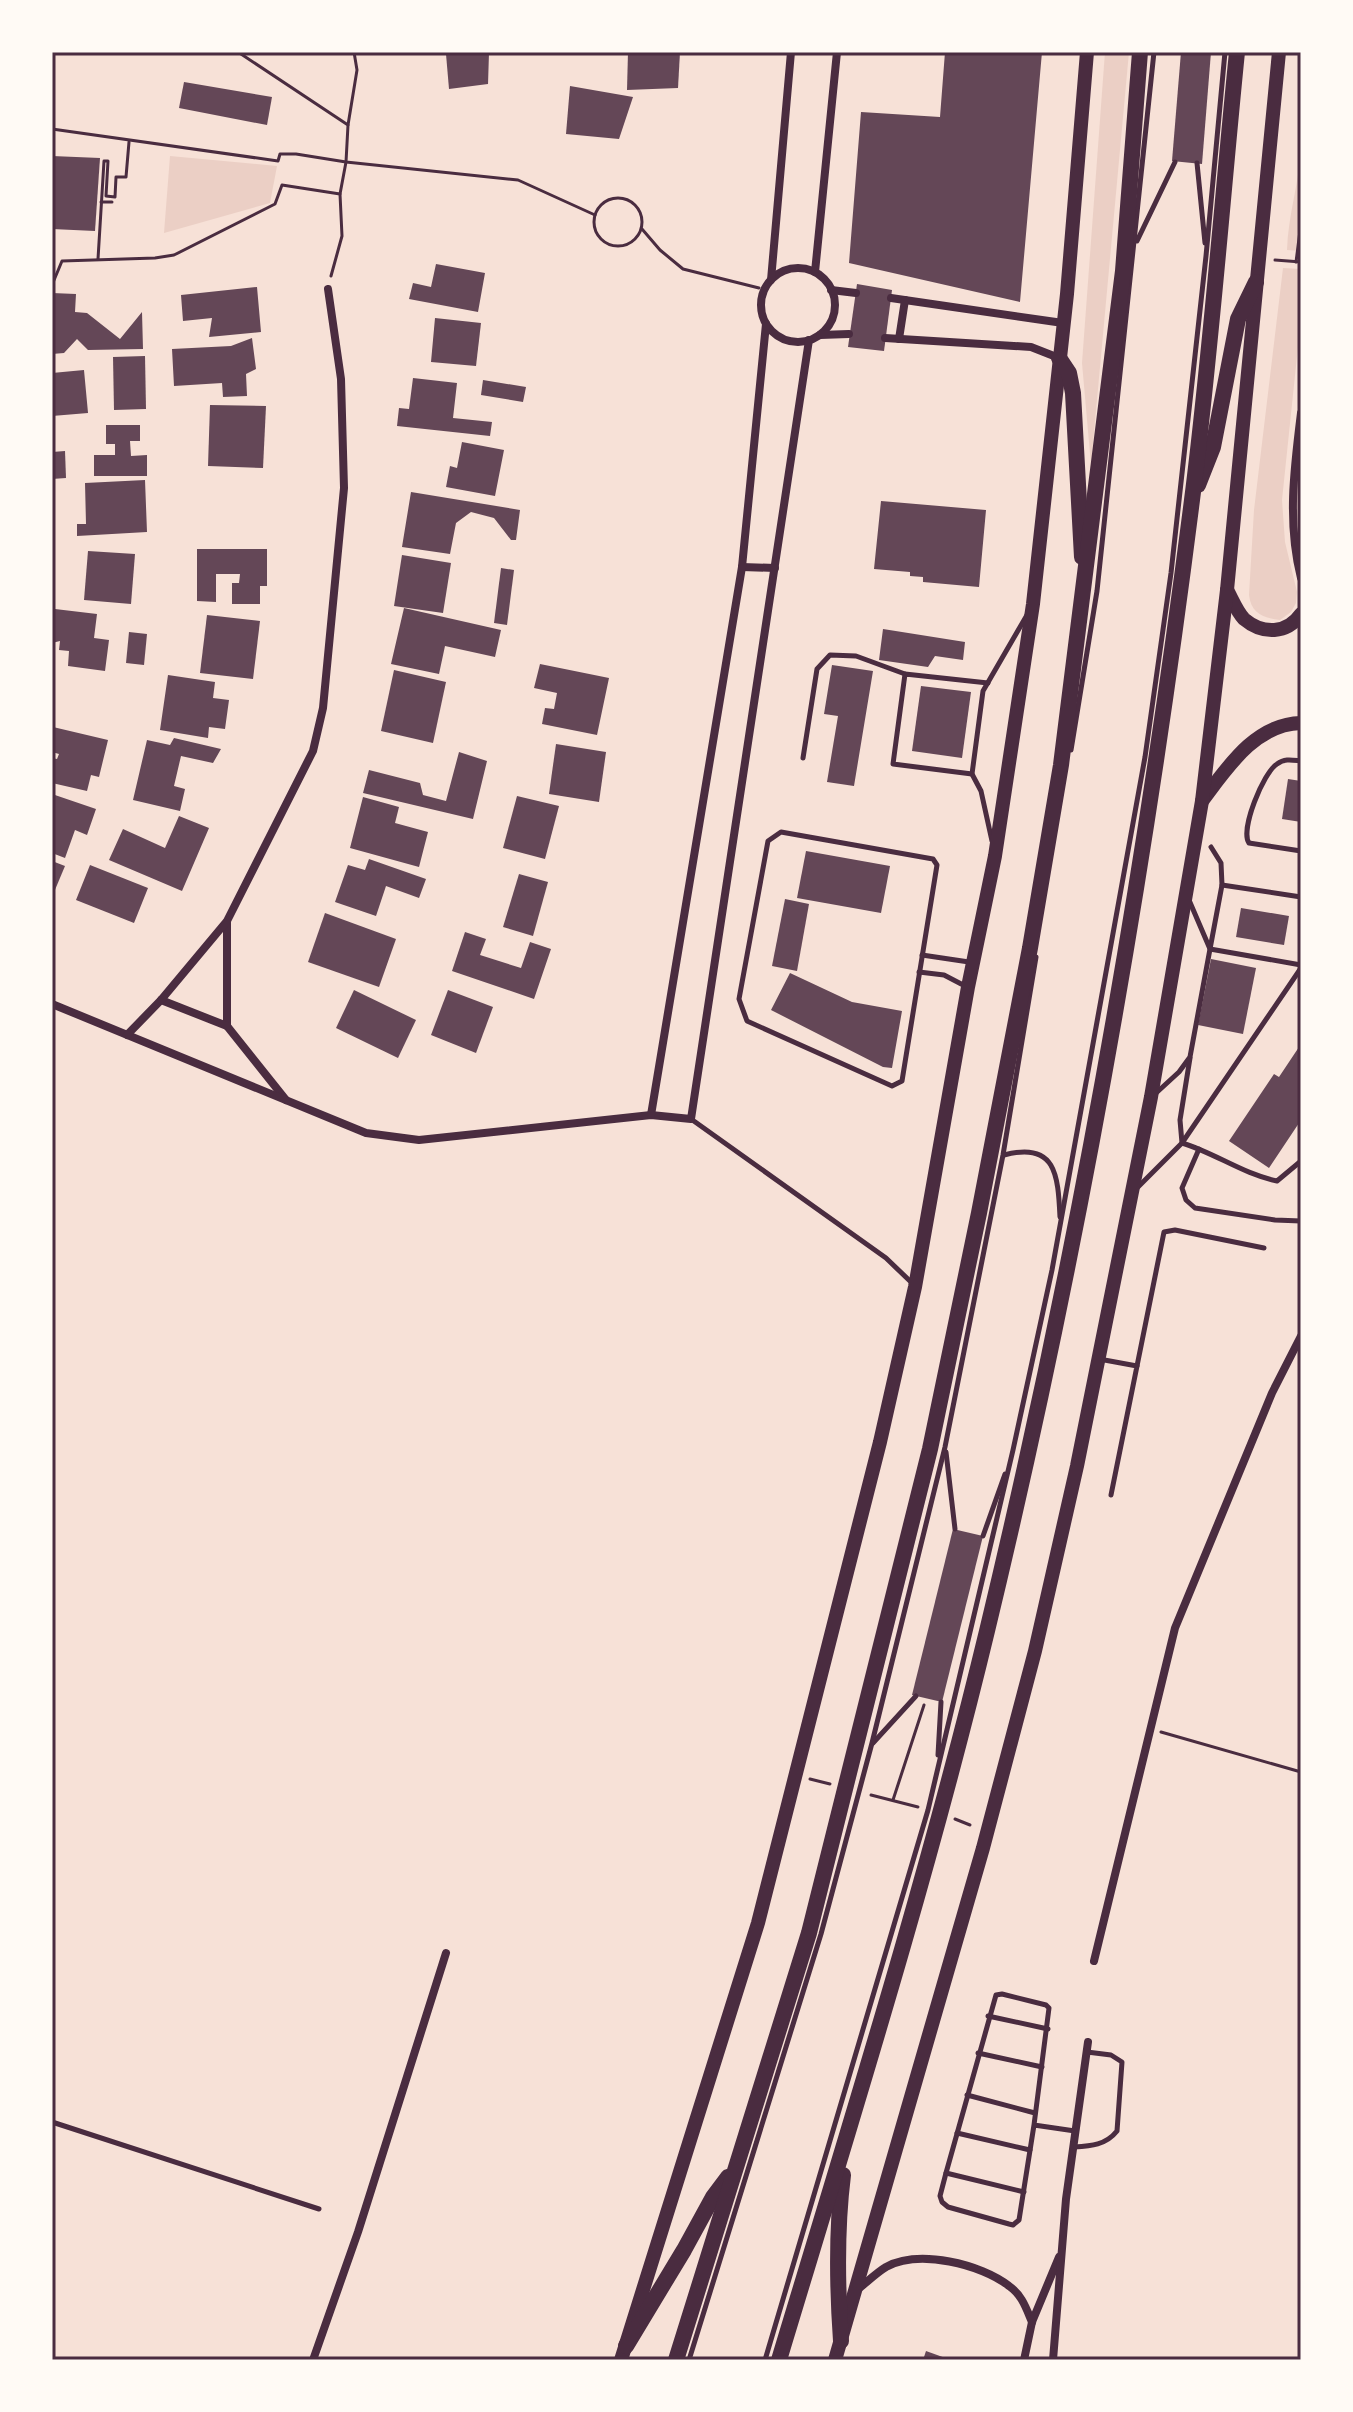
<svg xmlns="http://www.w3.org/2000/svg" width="1353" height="2412" font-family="'PT Serif',serif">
  <rect width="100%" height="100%" fill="#f7e1d7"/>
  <g fill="#ebcfc5">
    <path d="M1105 52H1129L1091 465 1082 363Z"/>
    <path d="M1301 149V251L1287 250C1288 216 1299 183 1301 149Z"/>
    <path d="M170 156 277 166 270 203 164 233Z"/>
    <path d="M1283 268 1301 269V318L1282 500 1285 542 1297 592 1296 603 1291 612 1280 620C1263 618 1251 613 1249 595L1254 510Z"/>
  </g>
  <g fill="#644757">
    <path d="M453 52H489L488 84 449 89 446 54Z"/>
    <path d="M628 52H680L678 88 627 90Z"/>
    <path d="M945 52H1042L1020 302 849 263 861 112 940 117Z"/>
    <path d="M1181 52H1211L1202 164 1172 161Z"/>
    <path d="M184 82 272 97 267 125 179 108Z"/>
    <path d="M570 86 633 97 619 139 566 134Z"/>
    <path d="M52 156 100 158 95 231 52 229Z"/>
    <path d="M436 264 485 273 478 312 409 299 413 283 431 287Z"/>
    <path d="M857 284 892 290 884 351 848 347Z"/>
    <path d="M257 287 261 332 209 337 212 318 183 321 181 295Z"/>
    <path d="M52 293 76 294 75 312 87 313 120 339 142 312 143 349 88 350 77 339 64 353 52 354Z"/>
    <path d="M435 318 481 323 476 366 431 362Z"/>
    <path d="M252 338 256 369 246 374 247 396 223 397 222 383 174 386 172 349 231 346Z"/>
    <path d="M145 356 146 409 114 410 113 357Z"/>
    <path d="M84 370 88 413 52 416V373Z"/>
    <path d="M413 378 457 383 453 418 492 422 490 436 397 426 399 408 409 409Z"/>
    <path d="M483 380 526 387 523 402 481 395Z"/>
    <path d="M210 405 266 406 263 468 208 466Z"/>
    <path d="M106 425H140V441H130L131 456 147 455V476H94V455H115V444H106Z"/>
    <path d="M462 442 504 450 495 496 446 487 450 466 457 468Z"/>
    <path d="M65 451 66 478 52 479V452Z"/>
    <path d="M145 480 147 532 77 536V524H86L85 483Z"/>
    <path d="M411 492 520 510 516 540H511L494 518 471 512 456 523 450 554 402 547Z"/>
    <path d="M881 501 986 510 979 587 923 582V577L910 576V572L874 569Z"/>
    <path d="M197 549H267V586H260V604H232V583H239L240 574H216V602L197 601Z"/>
    <path d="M88 551 135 554 131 604 84 600Z"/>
    <path d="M402 555 451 563 443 613 394 606Z"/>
    <path d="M501 568 514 570 507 625 494 623Z"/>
    <path d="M404 608 501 630 495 657 445 646 439 674 391 664Z"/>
    <path d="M55 609 97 614 94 638 109 640 105 671 68 666 69 651 59 650 60 641 52 643Z"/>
    <path d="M207 615 260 621 253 679 200 673Z"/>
    <path d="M883 629 965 642 963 660 935 656 928 667 879 660Z"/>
    <path d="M129 632 147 634 144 665 126 663Z"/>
    <path d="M540 664 609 678 597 735 542 724 545 708 554 709 557 693 534 688Z"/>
    <path d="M832 665 873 671 854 786 827 782 838 716 824 714Z"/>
    <path d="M394 670 446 682 433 743 381 731Z"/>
    <path d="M168 675 215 682 213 698 229 700 225 729 209 727 208 738 160 730Z"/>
    <path d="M921 686 971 692 962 758 912 751Z"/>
    <path d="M53 727 108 740 99 777 91 775 87 791 52 783V758L57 759 59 754 52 752Z"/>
    <path d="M174 738 221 749 213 763 181 756 174 786 185 789 180 811 133 800 147 740 170 745Z"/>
    <path d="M556 744 606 752 599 802 549 794Z"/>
    <path d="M459 752 487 761 473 819 363 793 369 770 420 783 423 795 446 801Z"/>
    <path d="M1288 779 1301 781V822L1282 819Z"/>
    <path d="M52 794 96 809 87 835 75 830 65 858 52 853Z"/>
    <path d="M517 796 559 806 545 859 503 848Z"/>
    <path d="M363 797 399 807 395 823 428 832 419 867 350 848Z"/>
    <path d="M179 816 209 828 182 891 109 860 123 829 165 848Z"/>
    <path d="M806 851 890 866 881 913 797 898Z"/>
    <path d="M369 859 426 879 419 898 386 886 376 916 335 902 348 865 365 870Z"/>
    <path d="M52 861 65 866 52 897Z"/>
    <path d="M90 865 148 888 134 923 76 900Z"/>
    <path d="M519 874 548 882 533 936 503 927Z"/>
    <path d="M785 899 809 904 797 971 772 966Z"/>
    <path d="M1241 908 1289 916 1284 945 1236 937Z"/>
    <path d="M325 913 396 939 379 987 308 962Z"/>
    <path d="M465 932 486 939 480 955 521 968 530 942 551 949 534 999 452 971Z"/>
    <path d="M1211 959 1256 968 1243 1034 1198 1025Z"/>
    <path d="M790 973 852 1002 902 1011 892 1068 883 1067 771 1010Z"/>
    <path d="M354 990 416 1020 398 1058 336 1028Z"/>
    <path d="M448 990 493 1007 476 1053 431 1035Z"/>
    <path d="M1301 1044V1120L1269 1168 1229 1141 1274 1074 1279 1077Z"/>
    <path d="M953 1529 983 1536 942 1702 912 1695Z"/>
    <path d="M926 2351 951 2360H923Z"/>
  </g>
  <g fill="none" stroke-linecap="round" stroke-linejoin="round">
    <g stroke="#4a2c40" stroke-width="3">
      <path d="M238 52 348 125 346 162 340 194 342 236 331 276"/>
      <path d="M348 125 357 70 354 52"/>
      <path d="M52 129 278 161 280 154H296L346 162 518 180 595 215"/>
      <circle cx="618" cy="222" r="24"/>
      <path d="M101 202H112"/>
      <path d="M642 229 660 250 683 269 759 288"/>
      <path d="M98 259 104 161H108L106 196 115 197 116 177H126L129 142"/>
      <path d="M1275 260 1301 262"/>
      <path d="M1296 262 1301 223"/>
      <path d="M52 285 62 261 155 258 174 255 275 204 282 185 340 194"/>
      <path d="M1161 1732 1301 1772"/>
      <path d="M810 1779 830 1784"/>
      <path d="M871 1795 918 1807"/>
      <path d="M893 1800 924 1705"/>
      <path d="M955 1819 970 1825"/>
    </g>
    <g stroke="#4a2c40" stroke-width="5">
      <path d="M1197 163 1205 243"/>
      <path d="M1137 241 1175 162"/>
      <path d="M1071 750 1097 591 1154 52"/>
      <path d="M803 758 817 669 830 655 856 656 905 674"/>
      <path d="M1301 761C1292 760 1285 758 1277 764 1263 773 1240 830 1249 843L1301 851"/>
      <path d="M972 774 893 764 905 674 988 683"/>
      <path d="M781 832 933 859 937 865 902 1081 892 1086 747 1021 739 999 768 841Z"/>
      <path d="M992 841 981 791 972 774 983 691 1027 615"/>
      <path d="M1211 847 1221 863 1222 885 1210 949 1301 965"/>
      <path d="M1222 885 1301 897"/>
      <path d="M922 955 969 962"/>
      <path d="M919 972 944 975 967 987"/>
      <path d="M1190 1058 1180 1120 1182 1143C1215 1153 1243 1174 1277 1181L1301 1161"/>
      <path d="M1155 1094 1179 1072 1190 1057 1210 949 1189 900"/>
      <path d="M691 1119 886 1258 912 1283"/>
      <path d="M1199 1149 1182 1188 1186 1200 1195 1208 1275 1220 1301 1221"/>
      <path d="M1004 1155C1056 1141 1058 1175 1060 1217"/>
      <path d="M1138 1187 1182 1143 1301 968"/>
      <path d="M1099 1359 1137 1366 1111 1495"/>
      <path d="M1137 1366 1164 1232 1175 1230 1264 1248"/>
      <path d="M946 1452 955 1529"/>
      <path d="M983 1536 1005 1474"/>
      <path d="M873 1743 916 1696"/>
      <path d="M938 1755 941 1702"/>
      <path d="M988 2016 1048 2029"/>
      <path d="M978 2053 1042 2067"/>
      <path d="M967 2095 1035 2113"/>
      <path d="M52 2122 319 2209"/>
      <path d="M1034 2125 1019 2220 1013 2225 1009 2224 948 2207 942 2202 940 2196 946 2173 996 1995 1002 1994 1046 2005 1049 2008 1034 2125 1075 2131"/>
      <path d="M957 2133 1030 2150"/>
      <path d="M1074 2147C1091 2146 1106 2145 1117 2131L1122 2062 1111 2055 1087 2052"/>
      <path d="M946 2173 1024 2192"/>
      <path d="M689 2360 821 1934 872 1743 945 1447 1003 1155 1036 957"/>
      <path d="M765 2360 928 1810 1013 1450 1052 1270 1145 757 1171 573 1206 256 1225 52"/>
    </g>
    <g stroke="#4a2c40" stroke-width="8">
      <circle cx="798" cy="305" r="37"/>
      <path d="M815 272 837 52"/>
      <path d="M771 280 791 52"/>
      <path d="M831 290 856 293"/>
      <path d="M891 298 1063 323"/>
      <path d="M820 335 849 334"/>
      <path d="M885 338 1031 347 1059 358"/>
      <path d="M899 339 905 300"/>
      <path d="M1301 413C1294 469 1287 523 1301 578"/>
      <path d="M742 567 775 568"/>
      <path d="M227 922V1026L286 1100"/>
      <path d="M161 1000 227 1026"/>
      <path d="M52 1004 366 1133 419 1140 651 1115 691 1119 809 340"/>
      <path d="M127 1035 161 1000 227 921 313 751 323 708 344 488 341 379 328 289"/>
      <path d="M651 1115 742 567 766 324"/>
      <path d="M1094 1961 1175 1628 1272 1393 1301 1336"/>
      <path d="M857 2290C866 2283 876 2273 886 2267 919 2249 981 2264 1009 2286 1022 2295 1026 2308 1032 2322"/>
      <path d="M313 2360 358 2232 446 1953"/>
      <path d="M1024 2360 1032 2322 1059 2257"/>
      <path d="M1053 2360 1066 2199 1088 2042"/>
    </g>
    <g stroke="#4a2c40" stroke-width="14">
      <path d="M1227 590C1232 599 1237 612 1244 619 1263 635 1287 634 1301 614"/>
      <path d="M1202 801C1227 768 1255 724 1301 723"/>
      <path d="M621 2360 758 1923 880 1442 915 1287 968 987 995 856 1033 604 1067 294 1087 52"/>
      <path d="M835 2360 983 1848 1035 1651 1077 1466 1151 1097 1202 801 1227 590 1279 52"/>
    </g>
    <g stroke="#4a2c40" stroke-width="16">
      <path d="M1059 358 1069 373 1073 393 1082 557"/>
      <path d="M1198 485 1213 447 1238 319 1256 282"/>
      <path d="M841 2341C837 2284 836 2231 843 2175"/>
      <path d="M626 2346 684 2250 713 2197 728 2177"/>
      <path d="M676 2360 809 1933 930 1449 979 1213 1030 948 1061 765 1123 271 1140 52"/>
      <path d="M779 2360C852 2118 928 1876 987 1631 1077 1258 1144 880 1192 500 1211 351 1222 201 1237 52"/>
    </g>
  </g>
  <rect width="1353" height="2412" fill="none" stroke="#fffaf5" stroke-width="108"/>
  <rect x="54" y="54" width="1245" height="2304" fill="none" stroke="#4a2c40" stroke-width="3"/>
</svg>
